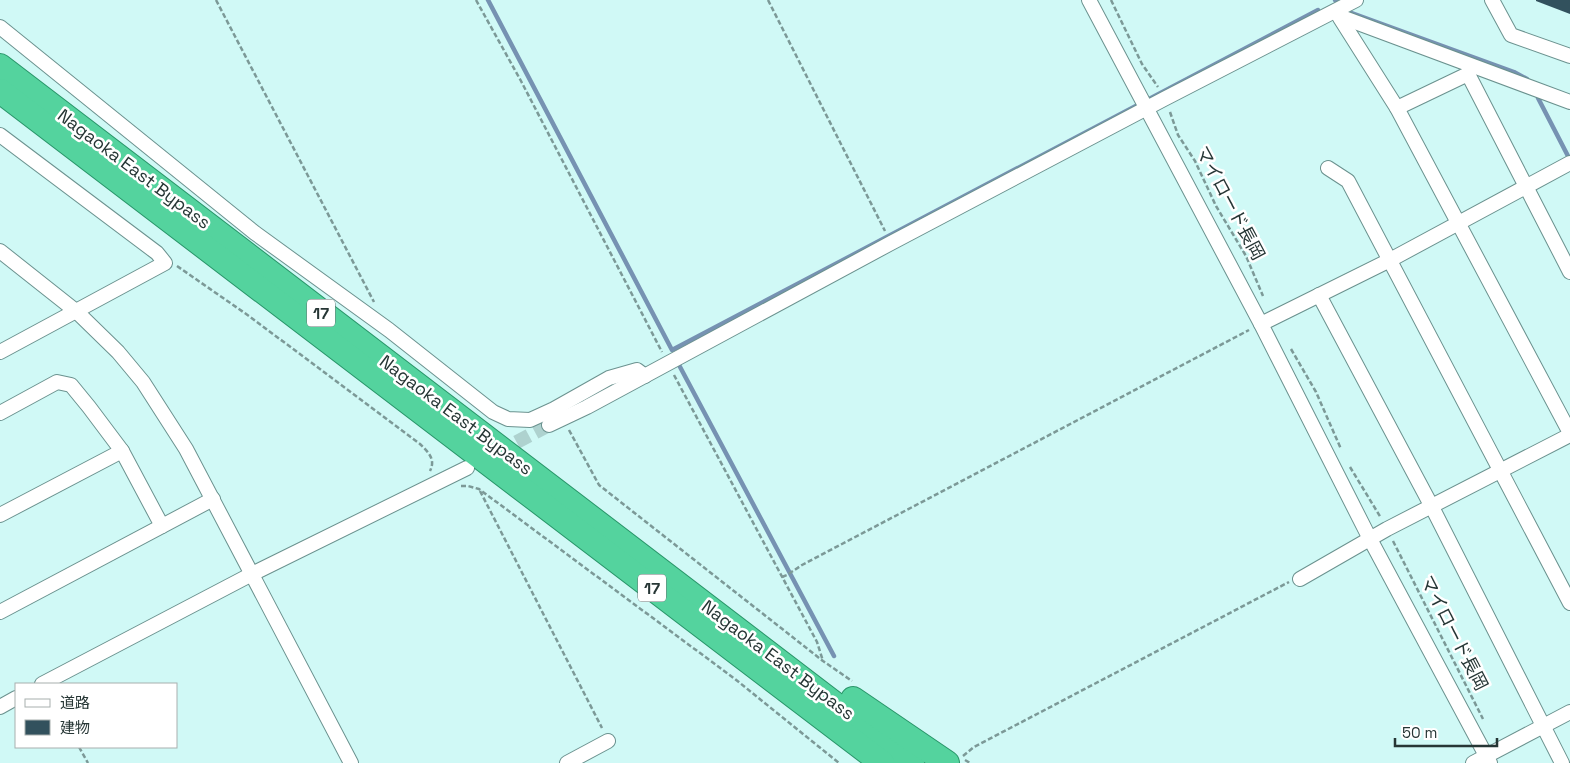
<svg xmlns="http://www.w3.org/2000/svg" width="1570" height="763" font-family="'Space Grotesk','Noto Sans JP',sans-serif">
  <rect width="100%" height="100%" fill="#d0f9f6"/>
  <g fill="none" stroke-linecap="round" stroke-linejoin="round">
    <g stroke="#7692b2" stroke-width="4.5">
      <path d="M488 0 672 350 1318 10"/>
      <path d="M1335 0H1336"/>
      <path d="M1349 12 1514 72 1527 79"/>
      <path d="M1538 98 1569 158"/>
      <path d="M679 365 834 656"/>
    </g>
  </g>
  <path fill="#32515d" d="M1536 0H1570V14L1536 1Z"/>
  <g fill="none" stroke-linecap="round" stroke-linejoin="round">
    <path stroke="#aed2cf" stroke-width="14" stroke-dasharray="14 7" stroke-linecap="butt" d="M498 452 549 425"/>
    <g stroke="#6b928f" stroke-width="16">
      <g id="minor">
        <path d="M1089 0 1261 324 1370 539 1490 763"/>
        <path d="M1492 0 1511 35 1570 56"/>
        <path d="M1339 16 1570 102"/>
        <path d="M1340 18 1397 108 1570 433"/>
        <path d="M0 27 255 233 389 330 493 412 508 419 530 420 554 409 609 378 637 370 645 376"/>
        <path d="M1471 66 1468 74 1570 272"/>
        <path d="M1397 108 1468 74"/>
        <path d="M0 135 157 253 165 263 0 352"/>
        <path d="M1328 168 1348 181 1570 603"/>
        <path d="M0 251 77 312 118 352 143 382 186 449 351 763"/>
        <path d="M1319 295 1432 507 1562 763"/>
        <path d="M1261 324 1390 260 1570 163"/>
        <path d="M0 413 57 382 71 385 89 407 122 451 162 526"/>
        <path d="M549 425 587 407 891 243 1164 99 1356 0"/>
        <path d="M0 515 122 451"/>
        <path d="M1300 579 1387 529 1570 435"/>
        <path d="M0 612 213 499"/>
        <path d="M42 684 252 574 467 468"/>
        <path d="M0 707 16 698"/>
        <path d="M567 763 608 741"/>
        <path d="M1473 763 1570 712"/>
      </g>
    </g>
    <g stroke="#299569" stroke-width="26">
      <g id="trunk">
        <path d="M0 66 912 763"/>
        <path d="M0 91 882 763"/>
        <path d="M853 699 947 763"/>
      </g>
    </g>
    <g stroke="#7c9997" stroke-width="2.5" stroke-dasharray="5 2.5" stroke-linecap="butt">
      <path d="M216 0 374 302"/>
      <path d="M476 0 521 81 662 352"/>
      <path d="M768 0 885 231"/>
      <path d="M1111 0 1142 64 1158 87"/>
      <path d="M1170 112 1178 135 1195 161 1216 206 1246 256 1263 296"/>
      <path d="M177 266 249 316 420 444C428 452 436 459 430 471"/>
      <path d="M1291 349 1316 392 1341 449"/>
      <path d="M674 375 817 642 823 661"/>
      <path d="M569 430 599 485 823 661 852 681"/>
      <path d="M1350 467 1381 518"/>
      <path d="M461 486H468L479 489 735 679 839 763"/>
      <path d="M480 491 602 728"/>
      <path d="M1393 541 1483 719"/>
      <path d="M782 577 787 575 802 565 1249 330"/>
      <path d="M79 747 88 763"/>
      <path d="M963 756 974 747 1289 582"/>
      <path d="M965 760 970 763"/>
    </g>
    <use href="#minor" stroke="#fff" stroke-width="14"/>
    <use href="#trunk" stroke="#54d39e" stroke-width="24"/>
  </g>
  <g text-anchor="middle" stroke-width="5" stroke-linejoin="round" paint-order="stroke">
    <g fill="#fff" stroke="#677272" stroke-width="1">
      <rect x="307" y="299.5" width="28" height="27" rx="4"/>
      <rect x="638" y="574.5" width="28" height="27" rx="4"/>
    </g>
    <g font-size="16" font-weight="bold" fill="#263635">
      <text x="321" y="319">17</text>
      <text x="652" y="594">17</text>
    </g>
    <g font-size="18" fill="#263635" stroke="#fff">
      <text transform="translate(134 169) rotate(37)" y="6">Nagaoka East Bypass</text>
      <text transform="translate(1230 203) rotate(62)" y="6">マイロード長岡</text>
      <text transform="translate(456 415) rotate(37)" y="6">Nagaoka East Bypass</text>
      <text transform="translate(1454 633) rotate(63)" y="6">マイロード長岡</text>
      <text transform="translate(778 660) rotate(37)" y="6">Nagaoka East Bypass</text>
    </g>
  </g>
  <rect x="15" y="683" width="162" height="65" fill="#ffffff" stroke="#a8afae"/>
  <rect x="25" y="699" width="25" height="8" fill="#ffffff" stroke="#a8afae"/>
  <text x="60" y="708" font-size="15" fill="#263635">道路</text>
  <rect x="25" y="720" width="25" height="15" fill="#32515d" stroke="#a8afae"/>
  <text x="60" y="733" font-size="15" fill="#263635">建物</text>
  <path d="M1395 738v8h102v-8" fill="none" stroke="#263635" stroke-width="2.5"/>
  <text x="1402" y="738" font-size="15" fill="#263635" stroke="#ffffff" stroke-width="4" paint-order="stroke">50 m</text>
</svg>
